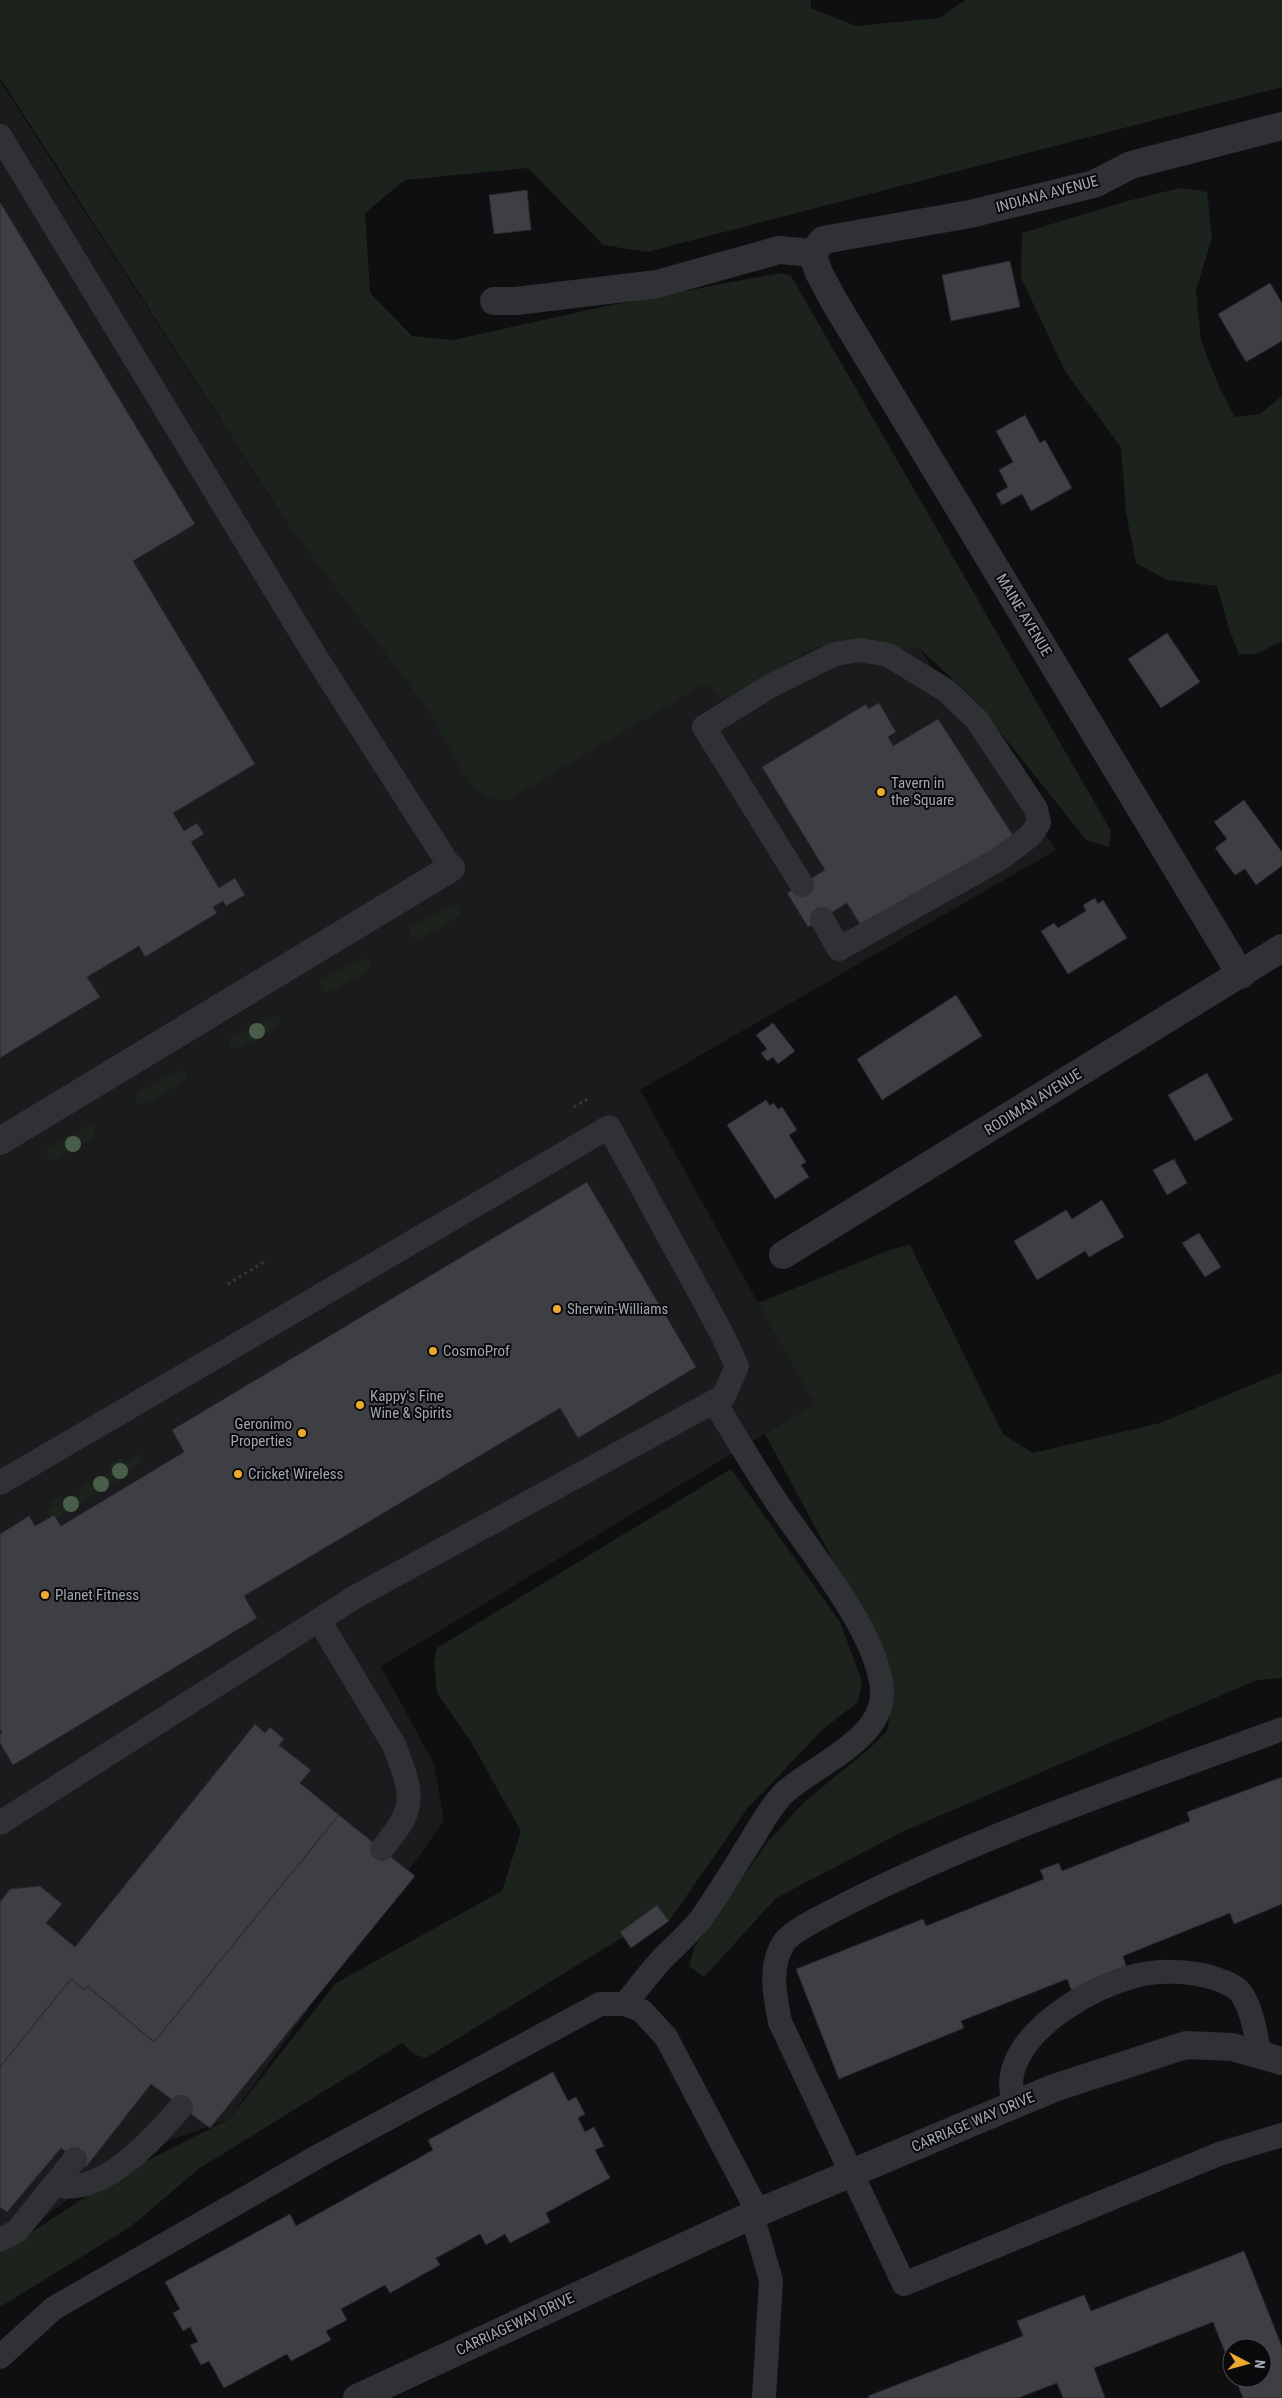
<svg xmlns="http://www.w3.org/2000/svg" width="1282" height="2398" font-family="'Roboto Condensed',sans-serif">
  <rect width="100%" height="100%" fill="#0f0f11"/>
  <path fill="#1b1b1e" d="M0 81 289 526 919 648 1056 850 640 1090 814 1404 381 1666 434 1764 444 1821 229 2119 118 2159 0 2253Z"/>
  <g fill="#1c231d">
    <path d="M0 0H811V8L856 26 940 18 965 0H1282V87L647 252 603 245 528 168 405 180 365 213 370 293 412 336 453 340 607 306 780 273 791 276 1111 831 1109 847 1086 840 975 700 919 648 894 649 835 641 805 652 731 697H719L712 688 702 685 506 801 488 798 473 789 445 742 430 712 289 526 0 78Z"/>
    <path d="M1180 188 1207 192 1212 238 1196 290 1201 341 1220 389 1235 417 1260 414 1282 396V641L1256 654H1239L1229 629 1217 586 1167 580 1136 563 1126 512 1121 447 1066 373 1021 278 1022 233 1131 200Z"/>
    <path d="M453 905 460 906V915L420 939 412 937 410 931 411 927Z"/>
    <path d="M362 959 369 960 370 969 329 993 321 991 320 981Z"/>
    <path d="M276 1015 281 1019 279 1026 239 1049 231 1047 230 1038Z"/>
    <path d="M178 1071 186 1072 185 1081 145 1105 137 1103 135 1097 137 1093Z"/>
    <path d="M88 1126 95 1127V1136L55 1160 47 1158 46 1148Z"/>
    <path d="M910 1245 1003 1434 1033 1453 1160 1423 1282 1372V1678L1257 1680 904 1831 776 1898 704 1977 689 1966 695 1946 767 1843 803 1803 870 1748 887 1731 893 1699 882 1651 765 1434 814 1404 758 1303 890 1250Z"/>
    <path d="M139 1454 143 1462 129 1470 131 1474 56 1518 54 1515 51 1517 47 1511 52 1507 50 1500 62 1495 65 1501 82 1492 81 1487 111 1471 109 1465 122 1458 124 1463Z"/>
    <path d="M731 1469 840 1622 862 1682 858 1702 823 1729 747 1809 669 1921 657 1905 620 1932 623 1937 426 2058 413 2054 402 2043 200 2168 130 2227 0 2307V2253L119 2175 229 2119 336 1983 502 1891 521 1831 471 1742 437 1693 434 1663 437 1648Z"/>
  </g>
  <g fill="#3e3f44" stroke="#29292d">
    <path d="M527 190 531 230 494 234 489 195Z"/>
    <path d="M0 202 195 524 133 561 255 764 173 813 184 831 197 823 204 834 191 842 219 888 235 878 245 895 226 906 223 901 213 907 217 913 145 957 139 946 87 977 100 997 0 1058Z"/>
    <path d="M1010 261 1020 307 951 321 942 275Z"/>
    <path d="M1270 283 1282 303V341L1246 362 1218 314Z"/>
    <path d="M1025 415 1040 443 1045 440 1072 488 1031 511 1022 494 1002 505 996 494 1008 487 999 470 1013 462 996 431Z"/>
    <path d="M1167 633 1200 682 1161 708 1128 659Z"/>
    <path d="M879 703 896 732 888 737 893 746 938 719 1014 837 863 929 847 903 808 927 787 893 825 870 762 767 866 704 868 709Z"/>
    <path d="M1244 800 1282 852V866L1256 885 1245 869 1235 875 1215 848 1227 839 1214 822Z"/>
    <path d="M1095 898 1098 904 1103 900 1127 938 1068 974 1041 931 1054 923 1058 928 1086 911 1083 905Z"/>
    <path d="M956 995 982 1036 882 1100 857 1059Z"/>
    <path d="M773 1023 795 1051 778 1064 773 1057 767 1061 761 1053 767 1049 756 1035Z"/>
    <path d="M1207 1073 1233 1120 1195 1141 1168 1095Z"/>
    <path d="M766 1100 770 1106 773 1103 778 1109 782 1107 797 1130 789 1135 806 1162 801 1165 809 1177 775 1199 727 1125Z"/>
    <path d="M1174 1159 1187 1183 1167 1195 1153 1170Z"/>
    <path d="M587 1182 696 1367 578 1438 560 1408 244 1596 257 1618 13 1765 0 1743V1734L2 1733 0 1729V1534L29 1516 35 1526 54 1515 61 1526 184 1452 172 1430Z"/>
    <path d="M1102 1200 1124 1237 1089 1257 1085 1251 1037 1280 1014 1241 1066 1210 1072 1219Z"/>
    <path d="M1199 1233 1221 1267 1205 1277 1182 1243Z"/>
    <path d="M255 1724 265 1733 270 1727 284 1739 279 1745 311 1770 300 1783 339 1815 154 2042 87 1986 84 1990 71 1979 0 2067V1902L10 1889 40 1886 62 1904 46 1923 75 1947Z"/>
    <path d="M1282 1777V1904L1234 1924 1230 1913 1123 1956 1128 1972 1073 1994 1067 1979 961 2021 964 2028 839 2079 796 1969 923 1919 926 1926 1044 1879 1040 1870 1059 1863 1062 1871 1190 1821 1187 1812Z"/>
    <path d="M339 1815 415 1876 210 2128 151 2084 86 2167 61 2148 7 2212 0 2207V2067L71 1979 84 1990 87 1986 154 2042Z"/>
    <path d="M657 1905 669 1921 631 1948 620 1932Z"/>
    <path d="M553 2072 568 2101 576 2097 585 2114 578 2118 585 2132 594 2127 604 2146 595 2150 610 2178 546 2213 550 2222 510 2243 505 2234 486 2245 480 2234 436 2258 440 2265 390 2293 385 2285 341 2309 347 2320 326 2331 331 2340 291 2361 287 2354 224 2388 209 2361 201 2365 190 2345 198 2342 190 2327 183 2331 173 2313 180 2309 165 2282 290 2214 296 2226 433 2150 428 2140Z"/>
    <path d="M1244 2251 1282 2347V2398H1243L1235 2378H1262V2348H1232V2370L1213 2322 1094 2368 1105 2398H1063L1057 2383 1018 2398H869L868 2396 1023 2336 1017 2321 1084 2295 1091 2311Z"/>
  </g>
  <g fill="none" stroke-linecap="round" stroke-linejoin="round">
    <g stroke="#37383c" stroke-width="3" stroke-dasharray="2.5 4" stroke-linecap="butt">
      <path d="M574 1107 591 1097"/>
      <path d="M228 1284 267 1260"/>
    </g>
    <g stroke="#303135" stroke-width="24">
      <path d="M0 136 314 654 451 868"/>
      <path d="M802 885 704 727 772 685 835 654 860 650 888 655 947 691 977 720 1036 809 1039 823 1030 836 1001 858 839 949 822 919"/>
      <path d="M0 1483 609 1127 721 1332 737 1366 724 1396 355 1597 0 1823"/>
      <path d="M319 1620 394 1745C401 1764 413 1789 407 1809 403 1824 391 1837 382 1849"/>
      <path d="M1282 1729C1136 1783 986 1833 846 1904 832 1912 794 1929 785 1941 768 1965 775 1996 780 2022L904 2284 1219 2154 1282 2135"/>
      <path d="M625 2004C638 1988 650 1972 664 1957 677 1944 692 1931 703 1916 721 1890 737 1863 754 1836 763 1821 772 1805 784 1793 813 1766 882 1740 882 1694 882 1636 806 1547 774 1498 753 1466 734 1434 714 1401"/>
      <path d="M1013 2105C1012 2092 1009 2080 1014 2067 1029 2023 1092 1987 1135 1976 1157 1970 1185 1971 1207 1976 1217 1979 1234 1984 1241 1993 1253 2011 1255 2033 1260 2054"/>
      <path d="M54 2185C103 2197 152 2140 181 2107"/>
      <path d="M752 2215 771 2280 764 2398"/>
      <path d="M0 2240 17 2231 75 2159"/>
      <path d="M0 2357 54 2308 324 2153 600 2004H625L642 2011 666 2037 758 2212"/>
    </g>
    <g stroke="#303135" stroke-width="28">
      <path d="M812 253 819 273 834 301 1241 975"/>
      <path d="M812 253 823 240 970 214 1094 184 1131 165 1282 126"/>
      <path d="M494 301H516L657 284 779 250 812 253"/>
      <path d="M0 1141 451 868"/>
      <path d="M783 1255 1282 948"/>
      <path d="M357 2398 752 2215 1054 2088 1186 2045 1232 2047 1282 2061"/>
    </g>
  </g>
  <g fill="#495d4b">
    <circle cx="257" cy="1031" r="8"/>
    <circle cx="73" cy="1144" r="8"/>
    <circle cx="120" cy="1471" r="8"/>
    <circle cx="101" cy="1484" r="8"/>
    <circle cx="71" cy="1504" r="8"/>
  </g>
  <g fill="#ebaa2d" stroke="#0a0a0c" stroke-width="2">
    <circle cx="881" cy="792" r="5"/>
    <circle cx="557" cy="1309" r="5"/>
    <circle cx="433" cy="1351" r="5"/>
    <circle cx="360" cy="1405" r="5"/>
    <circle cx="302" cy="1433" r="5"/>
    <circle cx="238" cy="1474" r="5"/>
    <circle cx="45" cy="1595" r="5"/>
  </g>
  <g text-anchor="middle" stroke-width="4" stroke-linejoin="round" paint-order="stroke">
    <g font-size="15" fill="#a1a6b1" stroke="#0a0a0c">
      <text transform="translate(1047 194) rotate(-15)" y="5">INDIANA AVENUE</text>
      <text transform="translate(1024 615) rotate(59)" y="5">MAINE AVENUE</text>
      <text transform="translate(1033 1102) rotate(-32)" y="5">RODIMAN AVENUE</text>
      <text transform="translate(973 2122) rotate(-23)" y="5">CARRIAGE WAY DRIVE</text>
      <text transform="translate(515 2324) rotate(-25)" y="5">CARRIAGEWAY DRIVE</text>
    </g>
    <g font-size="15" fill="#a1a6b1" stroke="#0a0a0c" text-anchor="start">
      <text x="891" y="788">Tavern in<tspan x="891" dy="17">the Square</tspan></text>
      <text x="567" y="1314">Sherwin-Williams</text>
      <text x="443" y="1356">CosmoProf</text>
      <text x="370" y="1401">Kappy's Fine<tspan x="370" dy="17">Wine &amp; Spirits</tspan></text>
      <text x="292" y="1429" text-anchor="end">Geronimo<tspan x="292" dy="17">Properties</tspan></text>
      <text x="248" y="1479">Cricket Wireless</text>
      <text x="55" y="1600">Planet Fitness</text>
    </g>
  </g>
  <g transform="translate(1247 2363) rotate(96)"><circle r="24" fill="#0a0a0c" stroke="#46484e"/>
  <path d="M0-4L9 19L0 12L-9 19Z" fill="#ebaa2d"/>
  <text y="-8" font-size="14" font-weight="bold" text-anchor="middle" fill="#a1a6b1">N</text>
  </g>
</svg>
